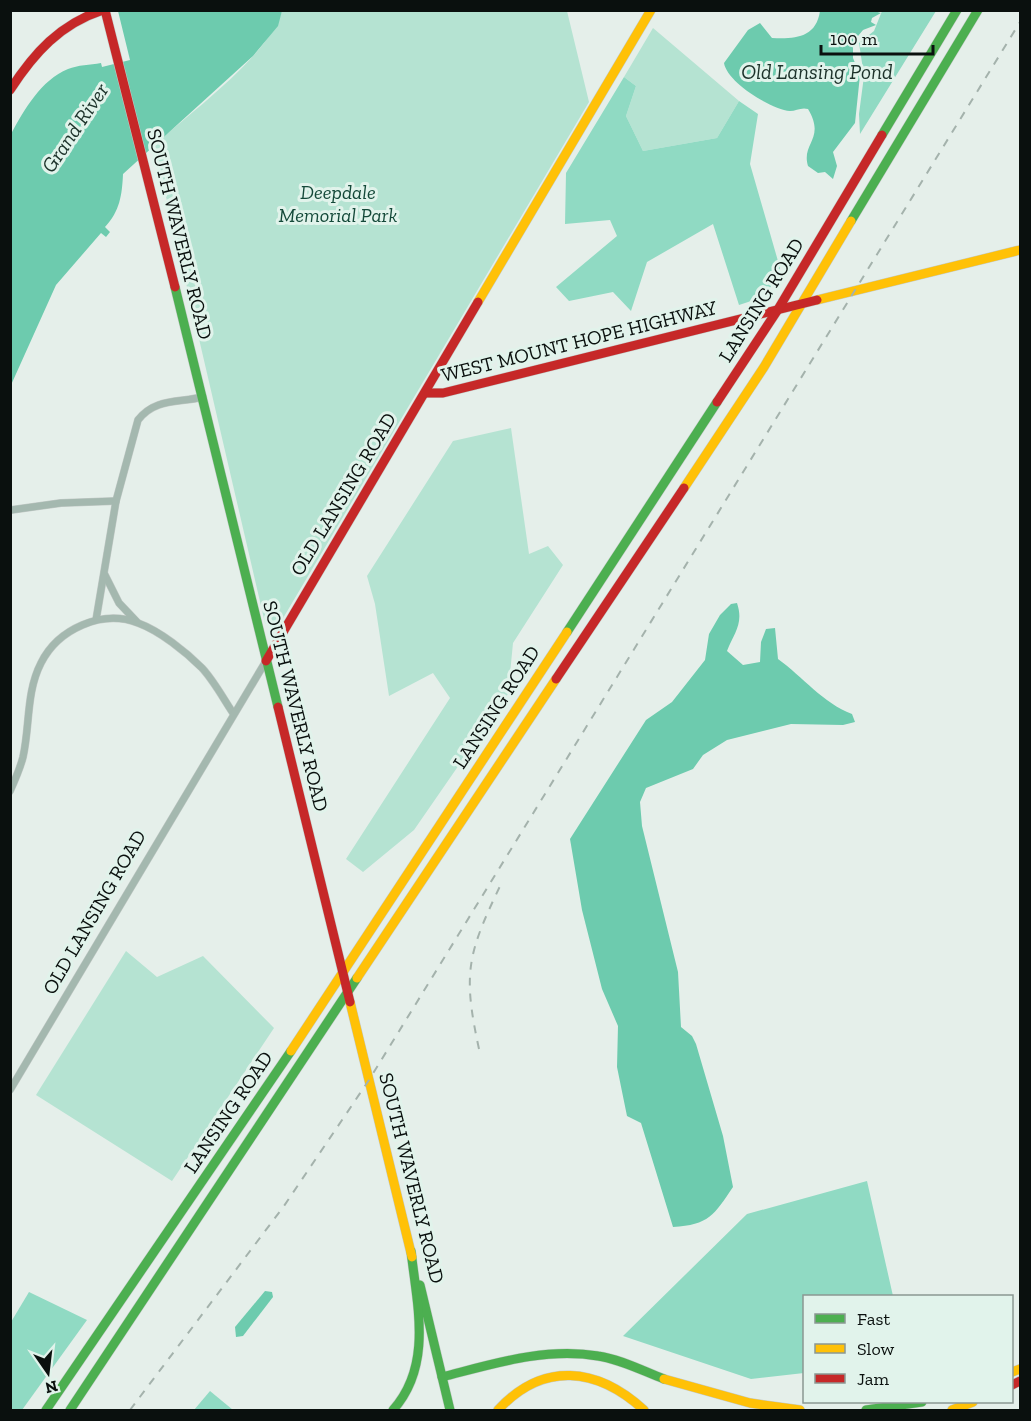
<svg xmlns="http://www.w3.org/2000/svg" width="1031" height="1421" font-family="'Zilla Slab',serif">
  <rect width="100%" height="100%" fill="#e5efea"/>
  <g fill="#b5e3d2">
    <path d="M282 11H567L589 102 279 625 272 627 265 623 154 145C189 114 270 54 282 11Z"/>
    <path d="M653 28 739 101 717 138 643 151 626 116 636 86 624 77Z"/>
    <path d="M511 428 529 554 548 546 563 565 513 643 508 694 414 830 363 872 346 859 450 698 433 673 389 696 375 604 367 576 453 441Z"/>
    <path d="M126 951 157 977 203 956 274 1028 172 1181 36 1095Z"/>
  </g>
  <g fill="#90dac3">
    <path d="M882 11H936L860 134 859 114 864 76 859 43 874 31Z"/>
    <path d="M624 77 636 86 626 116 643 151 717 138 739 101 758 114 750 164 780 268 766 296 739 305 713 224 647 262 631 311 613 292 569 301 556 287 617 236 610 220 565 224 566 173Z"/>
    <path d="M867 1181 893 1296H804V1373L751 1379 623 1336 747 1214Z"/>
    <path d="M29 1292 87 1320 22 1410H11V1322Z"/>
    <path d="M210 1391 233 1410H194Z"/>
  </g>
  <g fill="#6dcbae">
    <path d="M118 11H282L278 26 253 56 123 174C122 195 120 211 105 227L110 232 106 237 101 233 56 285 11 385V134C24 110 41 80 68 69 78 65 90 65 101 63L102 67 130 60Z"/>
    <path d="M874 11 881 13 872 18 871 22 876 25 863 30 853 42V58L860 75 855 123 833 152 837 166 833 179 825 172 818 173 808 166C801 143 826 139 808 109 801 107 796 111 790 111 770 109 727 82 724 63L748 30 760 23 772 38C795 39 816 38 820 11Z"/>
    <path d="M737 603C744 624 734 633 727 651L743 665 760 662 761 642 766 629 775 628 778 659C803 677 823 703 852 714L855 722 843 725 791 724 727 740 703 755 693 769 646 788 640 802 642 826 678 972 681 1027 692 1036 696 1044 723 1136 733 1187C714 1215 709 1225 673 1227L641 1123 627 1116 617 1067 618 1026 602 989 582 910 570 839 646 720 672 702 705 660 709 634 720 615 731 604Z"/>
    <path d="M265 1291 272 1292 273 1297 243 1336 236 1337 235 1327Z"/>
  </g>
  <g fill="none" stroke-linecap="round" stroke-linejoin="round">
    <g stroke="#c3cac7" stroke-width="8">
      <g id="street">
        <path d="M11 510 61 503 116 501"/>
        <path d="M105 575 119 603 137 622"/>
        <path d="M96 620 116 501 138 420C155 398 178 403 203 397"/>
        <path d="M10 791C15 780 20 769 23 757 30 726 26 692 41 663 58 629 102 609 138 623 160 631 186 652 202 668 214 681 223 698 233 713"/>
        <path d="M10 1090 266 661"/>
      </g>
    </g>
    <g stroke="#c3cac7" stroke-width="10">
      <g id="fast">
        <path d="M882 135 957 10"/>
        <path d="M851 221 978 10"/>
        <path d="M175 287 278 707"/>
        <path d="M567 632 717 402"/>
        <path d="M420 1285 450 1410"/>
        <path d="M442 1377C493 1364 545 1347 598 1356 620 1359 643 1371 664 1379"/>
        <path d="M46 1410 291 1051"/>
        <path d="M70 1410 357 978"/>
        <path d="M393 1410C433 1365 417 1305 411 1251"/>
        <path d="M866 1410 922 1402"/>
      </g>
    </g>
    <g stroke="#c3cac7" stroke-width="10">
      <g id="slow">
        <path d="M817 300 1020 250"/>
        <path d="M478 302 651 10"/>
        <path d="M684 488 764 367 851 221"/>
        <path d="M357 978 556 679"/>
        <path d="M350 1002 412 1257"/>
        <path d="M291 1051 567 632"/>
        <path d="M1012 1372 1020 1369"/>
        <path d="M664 1379 750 1403 800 1410"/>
        <path d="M498 1410C543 1361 597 1367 644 1410"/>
        <path d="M952 1410 973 1402"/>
      </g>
    </g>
    <g stroke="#c3cac7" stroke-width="10">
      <g id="jam">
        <path d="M105 10 175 287"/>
        <path d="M10 90C34 53 60 24 103 10"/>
        <path d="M425 393H443L817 300"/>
        <path d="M717 402 777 311 882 135"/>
        <path d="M266 661 478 302"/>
        <path d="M556 679 684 488"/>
        <path d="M278 707 350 1002"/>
        <path d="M1012 1385 1020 1381"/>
      </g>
    </g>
    <use href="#street" stroke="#a4b8af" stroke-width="7"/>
    <use href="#fast" stroke="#4caf50" stroke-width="9"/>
    <use href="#slow" stroke="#ffc107" stroke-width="9"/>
    <use href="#jam" stroke="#c62828" stroke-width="9"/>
    <g stroke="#a4b2ac" stroke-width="2" stroke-dasharray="8 8" stroke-linecap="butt">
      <path d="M479 1049C462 971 468 953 502 882"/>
      <path d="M130 1410 284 1206 369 1080 1020 22"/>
    </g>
  </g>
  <g text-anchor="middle" stroke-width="6" stroke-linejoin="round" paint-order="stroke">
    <g font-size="20" font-style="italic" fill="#144939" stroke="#e1f3eb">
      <text x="338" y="199">Deepdale<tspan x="338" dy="23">Memorial Park</tspan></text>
    </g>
    <g font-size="20" fill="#0a100e" stroke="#e1f3eb">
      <text transform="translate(180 234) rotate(76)" y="7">SOUTH WAVERLY ROAD</text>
      <text transform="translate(761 300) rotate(-58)" y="7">LANSING ROAD</text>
      <text transform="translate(579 341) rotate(-14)" y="7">WEST MOUNT HOPE HIGHWAY</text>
      <text transform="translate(343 494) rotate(-59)" y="7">OLD LANSING ROAD</text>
      <text transform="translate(296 706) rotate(76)" y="7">SOUTH WAVERLY ROAD</text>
      <text transform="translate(496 707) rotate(-57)" y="7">LANSING ROAD</text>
      <text transform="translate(94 912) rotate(-60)" y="7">OLD LANSING ROAD</text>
      <text transform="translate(228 1112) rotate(-56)" y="7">LANSING ROAD</text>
      <text transform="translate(412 1178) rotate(76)" y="7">SOUTH WAVERLY ROAD</text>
    </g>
    <g font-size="21" font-style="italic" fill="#1c322a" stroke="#e1f3eb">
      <text x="817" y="79">Old Lansing Pond</text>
      <text transform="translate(75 128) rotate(-56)" y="7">Grand River</text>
    </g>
  </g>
  <rect width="1031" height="1421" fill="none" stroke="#0a100e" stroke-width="24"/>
  <rect x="803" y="1295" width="210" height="108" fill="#e1f3eb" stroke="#8b9893" stroke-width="1.5"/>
  <rect x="815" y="1314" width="30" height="9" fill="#4caf50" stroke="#8b9893" stroke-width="1.5"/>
  <text x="857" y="1325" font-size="18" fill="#0a100e">Fast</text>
  <rect x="815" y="1344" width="30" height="9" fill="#ffc107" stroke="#8b9893" stroke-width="1.5"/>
  <text x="857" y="1355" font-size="18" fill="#0a100e">Slow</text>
  <rect x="815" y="1374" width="30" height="9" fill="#c62828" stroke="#8b9893" stroke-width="1.5"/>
  <text x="857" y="1385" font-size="18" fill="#0a100e">Jam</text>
  <g transform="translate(48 1373) rotate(166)" stroke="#e1f3eb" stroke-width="4.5" paint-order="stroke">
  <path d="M0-4.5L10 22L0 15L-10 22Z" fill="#0a100e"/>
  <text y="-9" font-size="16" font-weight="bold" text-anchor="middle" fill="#0a100e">N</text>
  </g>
  <path d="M821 45v9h112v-9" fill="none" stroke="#0a100e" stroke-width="3"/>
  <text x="830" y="45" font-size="18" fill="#0a100e" stroke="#e1f3eb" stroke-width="4.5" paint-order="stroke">100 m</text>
</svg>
